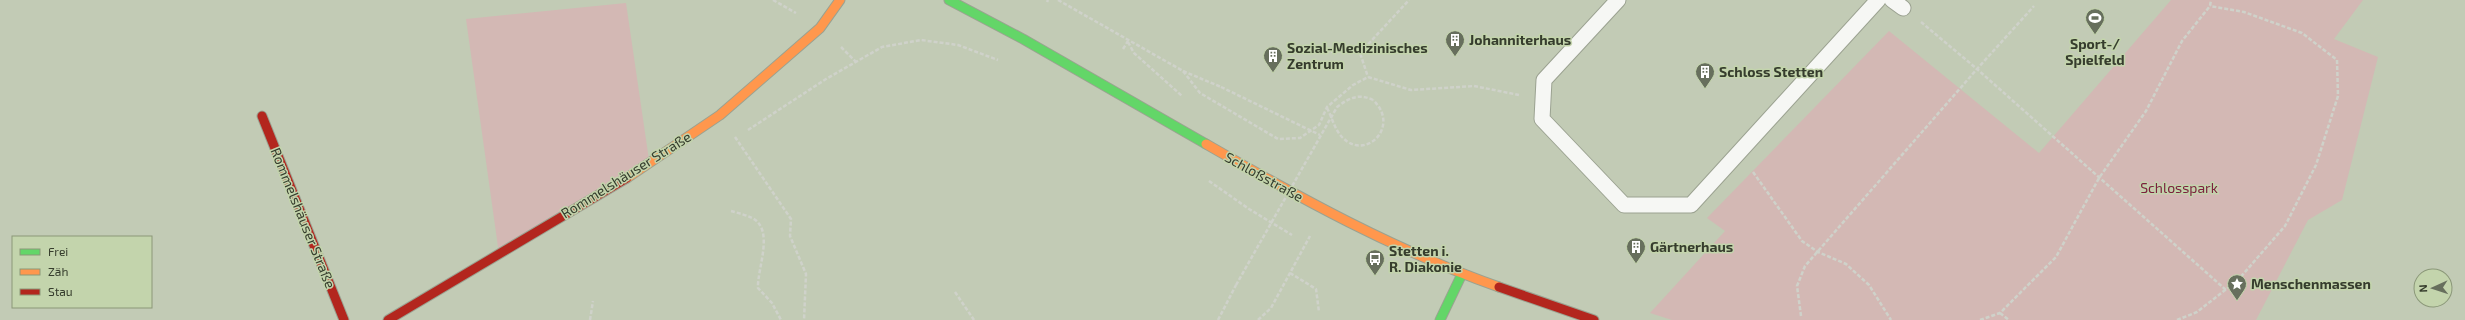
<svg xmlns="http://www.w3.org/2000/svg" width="2465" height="320" font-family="'Exo 2',sans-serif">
  <rect width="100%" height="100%" fill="#c2cbb5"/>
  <g fill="#d3b8b4">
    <path d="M2171 0H2363L2334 39 2378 57 2342 200 2308 220 2256 320H1672L1650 313 1725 231 1707 218 1889 31 2039 153Z"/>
    <path d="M626 3 649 160 499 254 466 19Z"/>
  </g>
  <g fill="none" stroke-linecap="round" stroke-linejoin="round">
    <g stroke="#9ba291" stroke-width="17">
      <g id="lane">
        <path d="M1618 0 1544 80 1542 119 1624 205H1691L1878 0"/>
        <path d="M1892 0 1903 8"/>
      </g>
    </g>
    <g stroke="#9ba291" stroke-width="11">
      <g id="fast">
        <path d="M949 0 1023 39 1206 144"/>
        <path d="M1440 320 1462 274"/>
      </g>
    </g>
    <g stroke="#9ba291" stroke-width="11">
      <g id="slow">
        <path d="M1206 144C1300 198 1396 251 1499 287"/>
        <path d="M627 178 720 115 820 28 840 0"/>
      </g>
    </g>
    <g stroke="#9ba291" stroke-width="11">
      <g id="jam">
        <path d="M262 116 344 320"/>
        <path d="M1499 287 1594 320"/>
        <path d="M388 320 627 178"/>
      </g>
    </g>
    <g stroke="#cfd2ca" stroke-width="2.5" stroke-dasharray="4 2" stroke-linecap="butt">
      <path d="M773 0 796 13"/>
      <path d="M1058 0 1183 71 1200 93 1278 139 1300 138 1319 125 1327 107 1353 85 1368 77 1411 90 1474 86 1519 95"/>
      <path d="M1047 2 1048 0"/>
      <path d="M1921 22 1977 69 2034 6"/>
      <path d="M1128 42 1134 53 1182 96"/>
      <path d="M841 47 856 62"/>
      <path d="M1123 49 1128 41"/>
      <path d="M1307 53 1343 51 1360 53 1368 77"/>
      <path d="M1360 53 1409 0"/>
      <path d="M1183 71 1221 87"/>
      <path d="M1327 108C1332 117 1335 131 1343 138 1366 161 1401 126 1373 100"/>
      <path d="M748 130 826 79 882 47 921 40 958 45 998 60"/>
      <path d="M735 137 791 219 790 236 806 274 804 320"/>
      <path d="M1753 172 1802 241 1818 252 1846 264 1869 285 1891 320"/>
      <path d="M1209 181 1249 209 1292 235"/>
      <path d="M731 211C738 213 746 215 752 218 775 229 757 269 758 288L772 303 781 320"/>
      <path d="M1290 273 1316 289 1319 312"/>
      <path d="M955 292 974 320"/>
      <path d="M2000 313 2009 320"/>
      <path d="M1801 316 1797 286 1805 266 1977 69 2226 290"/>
      <path d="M590 320 593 301"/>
      <path d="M1218 320 1236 285"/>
      <path d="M1258 320 1271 308 1310 236"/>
      <path d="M1980 320 2000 313 2056 257 2099 178 2146 111 2182 41 2210 6 2211 0"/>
      <path d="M2177 320 2197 312 2238 280 2285 226 2316 165 2338 96 2337 60 2302 33 2244 12 2210 6"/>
    </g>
    <use href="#lane" stroke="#f6f7f4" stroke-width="15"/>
    <use href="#fast" stroke="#63d668" stroke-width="9"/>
    <use href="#slow" stroke="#ff974d" stroke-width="9"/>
    <use href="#jam" stroke="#b3261e" stroke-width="9"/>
    <g stroke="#cfd2ca" stroke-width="2.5" stroke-dasharray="4 2" stroke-linecap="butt">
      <path d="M1221 87 1320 135"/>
      <path d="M1236 285 1337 107C1349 98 1359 93 1373 100"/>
    </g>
  </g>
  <defs>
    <g id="stadium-pin" transform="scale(1)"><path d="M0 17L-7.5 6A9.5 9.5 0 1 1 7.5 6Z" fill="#676f5d" stroke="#c3d4ac"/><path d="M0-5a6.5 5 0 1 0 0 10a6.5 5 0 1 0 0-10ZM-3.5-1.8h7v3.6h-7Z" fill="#fff"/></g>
    <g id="building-pin" transform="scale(1)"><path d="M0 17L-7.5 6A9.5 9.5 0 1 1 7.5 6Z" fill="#676f5d" stroke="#c3d4ac"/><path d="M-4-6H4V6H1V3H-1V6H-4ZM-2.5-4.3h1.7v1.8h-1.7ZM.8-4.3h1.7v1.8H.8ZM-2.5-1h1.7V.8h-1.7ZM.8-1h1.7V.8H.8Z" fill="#fff"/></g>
    <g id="bus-pin" transform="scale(1)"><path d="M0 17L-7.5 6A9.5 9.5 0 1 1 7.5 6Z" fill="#676f5d" stroke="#c3d4ac"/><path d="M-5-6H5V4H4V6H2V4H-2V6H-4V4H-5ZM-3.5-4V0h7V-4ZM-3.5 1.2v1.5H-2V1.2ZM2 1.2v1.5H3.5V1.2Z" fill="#fff"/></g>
    <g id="sight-pin" transform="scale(1)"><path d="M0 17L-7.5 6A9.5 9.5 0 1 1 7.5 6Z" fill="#676f5d" stroke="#c3d4ac"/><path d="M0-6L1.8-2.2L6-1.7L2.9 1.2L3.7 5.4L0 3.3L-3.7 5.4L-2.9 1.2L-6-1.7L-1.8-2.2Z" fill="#fff"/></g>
  </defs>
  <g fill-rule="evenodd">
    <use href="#stadium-pin" x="2095" y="18"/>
    <use href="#building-pin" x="1455" y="40"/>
    <use href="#building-pin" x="1273" y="56"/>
    <use href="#building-pin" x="1705" y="72"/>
    <use href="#building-pin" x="1636" y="247"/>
    <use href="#bus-pin" x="1375" y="259"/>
    <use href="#sight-pin" x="2237" y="284"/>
  </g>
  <g text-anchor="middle" stroke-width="3" stroke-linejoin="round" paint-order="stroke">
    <g font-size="14" font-weight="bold" fill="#363d2d" stroke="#c3d4ac" text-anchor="start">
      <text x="1469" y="45">Johanniterhaus</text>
      <text x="2095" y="49" text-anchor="middle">Sport-/<tspan x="2095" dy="16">Spielfeld</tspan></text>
      <text x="1287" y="53">Sozial-Medizinisches<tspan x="1287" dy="16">Zentrum</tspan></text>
      <text x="1719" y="77">Schloss Stetten</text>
      <text x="1650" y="252">Gärtnerhaus</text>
      <text x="1389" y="256">Stetten i.<tspan x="1389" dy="16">R. Diakonie</tspan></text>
      <text x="2251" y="289">Menschenmassen</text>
    </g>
    <g font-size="14" fill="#363d2d" stroke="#c3d4ac">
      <text transform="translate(626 175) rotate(-32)" y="5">Rommelshäuser Straße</text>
      <text transform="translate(1264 177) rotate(29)" y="5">Schloßstraße</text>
      <text transform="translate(303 218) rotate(68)" y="5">Rommelshäuser Straße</text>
    </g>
    <g font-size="14" fill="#7c203d" stroke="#c3d4ac">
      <text x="2179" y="193">Schlosspark</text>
    </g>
  </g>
  <rect x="12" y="236" width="140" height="72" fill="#c3d4ac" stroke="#8b9879"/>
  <rect x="20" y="249" width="20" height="6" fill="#63d668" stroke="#8b9879"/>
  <text x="48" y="256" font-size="12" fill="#363d2d">Frei</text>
  <rect x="20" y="269" width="20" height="6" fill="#ff974d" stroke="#8b9879"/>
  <text x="48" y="276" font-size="12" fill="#363d2d">Zäh</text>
  <rect x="20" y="289" width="20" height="6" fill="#b3261e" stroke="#8b9879"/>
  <text x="48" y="296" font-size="12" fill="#363d2d">Stau</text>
  <g transform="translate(2433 288) rotate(267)"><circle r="19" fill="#c3d4ac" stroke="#8b9879"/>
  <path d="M0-3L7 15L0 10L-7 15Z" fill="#676f5d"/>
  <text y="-6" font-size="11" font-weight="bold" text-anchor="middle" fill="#363d2d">N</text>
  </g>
</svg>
